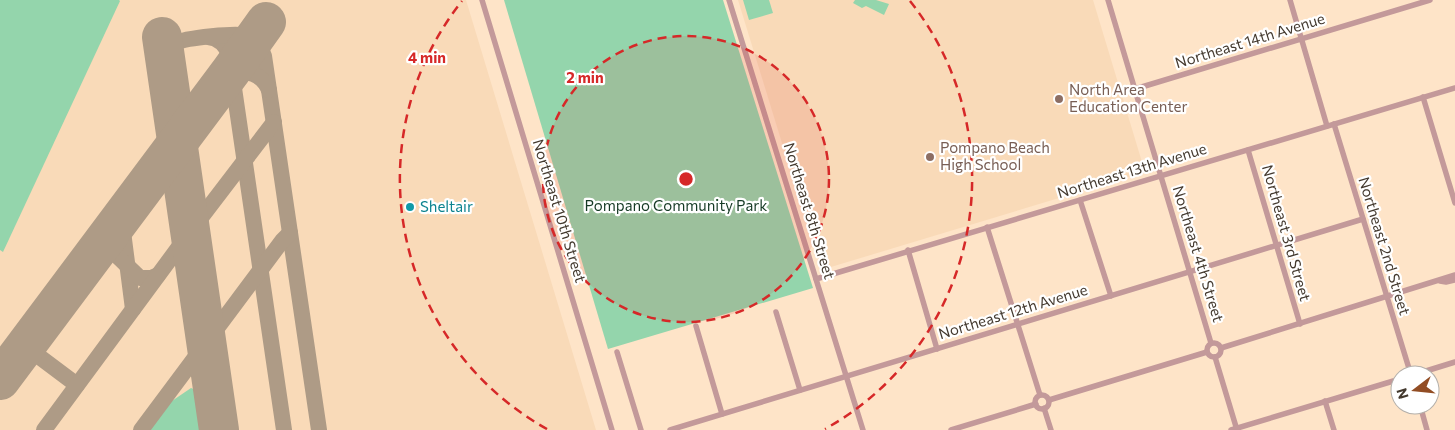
<svg xmlns="http://www.w3.org/2000/svg" width="1455" height="430" font-family="Commissioner,sans-serif">
  <rect width="100%" height="100%" fill="#fee4c8"/>
  <g fill="#f9dab8">
    <path d="M119 0H466L596 430H0V250L3 251Z"/>
    <path d="M738 0H1093L1145 172 821 270Z"/>
  </g>
  <g fill="#94d5ac">
    <path d="M0 0H119L120 1 3 252 0 250Z"/>
    <path d="M504 0H723L813 288 608 349Z"/>
    <path d="M743 0H769L773 13 749 20Z"/>
    <path d="M855 0H876L889 4 884 15 866 6 862 8 853 3Z"/>
    <path d="M191 388 198 391 204 430H148L169 403Z"/>
  </g>
  <g fill="none" stroke-linecap="round" stroke-linejoin="round">
    <g stroke="#ae9b86" stroke-width="16">
      <path d="M208 37C218 38 225 44 229 54L284 430"/>
      <path d="M166 63C166 56 169 47 176 43 184 38 239 32 248 36 257 39 261 47 264 56L319 430"/>
      <path d="M231 71C247 71 262 73 269 90"/>
      <path d="M121 216 133 309"/>
      <path d="M92 255 112 251 140 278H151L158 275"/>
      <path d="M25 346 77 385"/>
      <path d="M44 430 190 232 274 122"/>
      <path d="M141 430 282 241 290 233"/>
    </g>
    <g stroke="#ae9b86" stroke-width="40">
      <path d="M162 37 219 430"/>
      <path d="M0 380 231 71 266 22"/>
    </g>
    <g stroke="#c3999a" stroke-width="5.5">
      <path d="M482 0 612 430"/>
      <path d="M729 0 863 430"/>
      <path d="M1108 0 1211 343"/>
      <path d="M1290 0 1327 126"/>
      <path d="M1135 89 1430 0"/>
      <path d="M1423 97 1455 203"/>
      <path d="M1334 124 1411 375"/>
      <path d="M1248 150 1300 324"/>
      <path d="M1080 200 1111 296"/>
      <path d="M987 227 1040 395"/>
      <path d="M908 250 937 349"/>
      <path d="M816 279 1455 88"/>
      <path d="M1440 281 1446 282 1455 280"/>
      <path d="M776 312 800 390"/>
      <path d="M696 326 722 414"/>
      <circle cx="1214" cy="350" r="7"/>
      <path d="M1221 348 1455 275"/>
      <path d="M617 352 641 430"/>
      <path d="M1215 357 1237 430"/>
      <path d="M1413 375 1455 362"/>
      <circle cx="1042" cy="402" r="7"/>
      <path d="M1049 400 1207 352"/>
      <path d="M1325 401 1334 430"/>
      <path d="M1420 405 1427 430"/>
      <path d="M1044 408 1051 430"/>
      <path d="M670 430 1363 219"/>
      <path d="M951 430 1036 404"/>
      <path d="M1231 430 1400 379"/>
    </g>
  </g>
  <circle cx="686" cy="179" r="143" fill="#d62828" fill-opacity=".12"/>
  <g fill="none" stroke="#d62828" stroke-width="2.5" stroke-dasharray="9 6">
    <circle cx="686" cy="179" r="143"/>
    <path d="M547 429A286 286 0 0 1 462 1M910 1A286 286 0 0 1 825 429"/>
  </g>
  <g fill="#8d6e63" stroke="#fff" stroke-width="2">
    <circle cx="1059" cy="99" r="5"/>
    <circle cx="930" cy="157" r="5"/>
  </g>
  <circle fill="#0f9aa8" stroke="#fff" stroke-width="2" cx="410" cy="207" r="5"/>
  <g text-anchor="middle" stroke-width="4.5" stroke-linejoin="round" paint-order="stroke">
    <g font-size="15" fill="#43392e" stroke="#fff">
      <text transform="translate(1250 41) rotate(-17)" y="5">Northeast 14th Avenue</text>
      <text transform="translate(1132 171) rotate(-17)" y="5">Northeast 13th Avenue</text>
      <text transform="translate(559 211) rotate(73)" y="5">Northeast 10th Street</text>
      <text transform="translate(809 211) rotate(73)" y="5">Northeast 8th Street</text>
      <text transform="translate(1286 233) rotate(74)" y="5">Northeast 3rd Street</text>
      <text transform="translate(1384 246) rotate(73)" y="5">Northeast 2nd Street</text>
      <text transform="translate(1198 254) rotate(73)" y="5">Northeast 4th Street</text>
      <text transform="translate(1013 312) rotate(-17)" y="5">Northeast 12th Avenue</text>
    </g>
    <g font-size="15" fill="#785e54" stroke="#fff" text-anchor="start">
      <text x="1069" y="95">North Area<tspan x="1069" dy="17">Education Center</tspan></text>
      <text x="940" y="153">Pompano Beach<tspan x="940" dy="17">High School</tspan></text>
    </g>
    <g font-size="15" fill="#153924" stroke="#fff">
      <text x="676" y="211">Pompano Community Park</text>
    </g>
    <g font-size="15" fill="#0d838f" stroke="#fff" text-anchor="start">
      <text x="420" y="212">Sheltair</text>
    </g>
  </g>
  <circle cx="686" cy="179" r="8" fill="#d62828" stroke="#fff" stroke-width="2.5"/>
  <g font-size="15" text-anchor="middle" font-weight="bold" fill="#d62828" stroke="#fff" stroke-width="4.5" stroke-linejoin="round" paint-order="stroke">
    <text x="427" y="63">4 min</text>
    <text x="585" y="83">2 min</text>
  </g>
  <g transform="translate(1415 390) rotate(254)"><circle r="24" fill="#ffffff" stroke="#b4b0ab"/>
  <path d="M0-4L9 19L0 12L-9 19Z" fill="#924d24"/>
  <text y="-8" font-size="14" font-weight="bold" text-anchor="middle" fill="#43392e">N</text>
  </g>
</svg>
